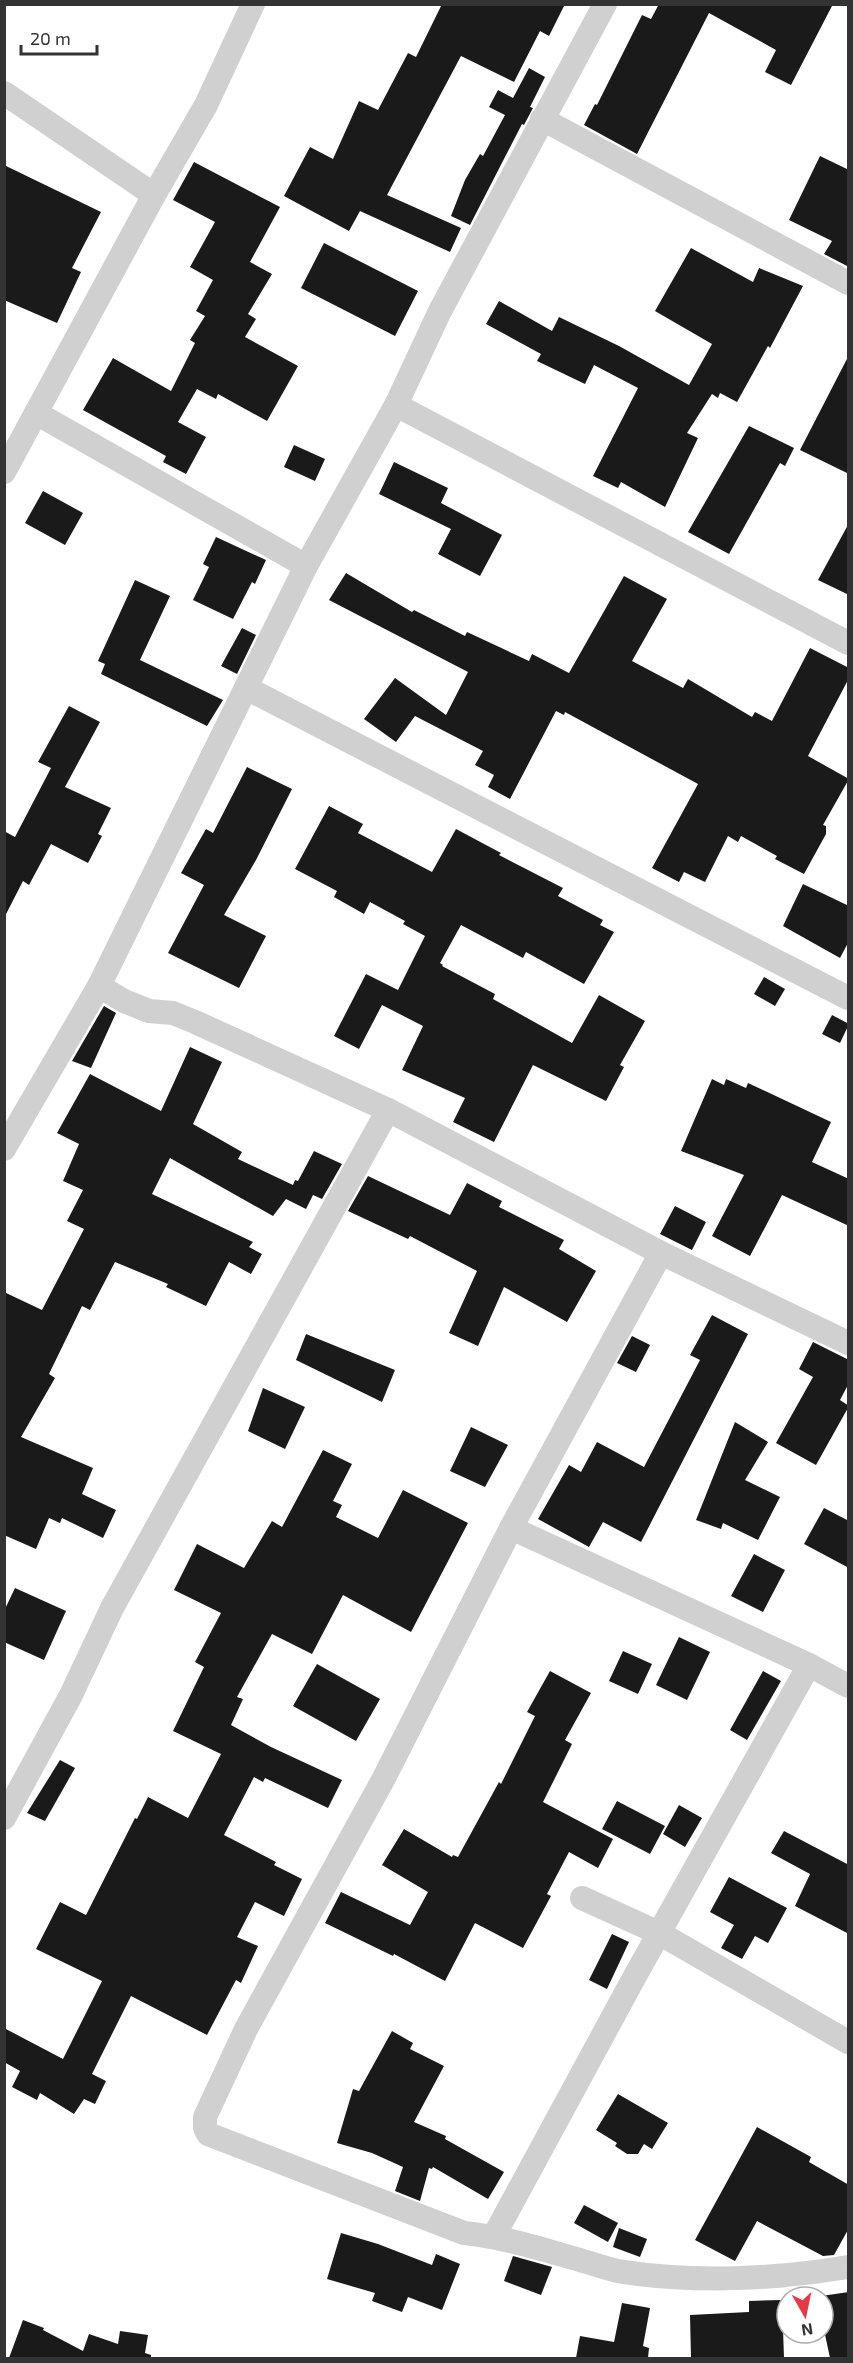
<svg xmlns="http://www.w3.org/2000/svg" width="853" height="2363" font-family="'Exo 2',sans-serif">
  <rect width="100%" height="100%" fill="#fff"/>
  <g fill="#1a1a1a">
    <path d="M442 4H565L549 36 540 31 514 82 461 56 387 195 461 228 450 252 360 211 349 231 284 196 310 147 333 159 359 101 378 110 408 53 416 57Z"/>
    <path d="M659 4H833L791 85 765 72 776 50 709 13 637 154 584 125 595 104 597 105 642 15 651 19Z"/>
    <path d="M529 68 545 77 530 107 533 108 524 125 522 124 470 225 451 216 465 180 480 154 483 156 505 115 489 107 498 90 513 98Z"/>
    <path d="M820 156 849 170V267L824 254 832 241 789 220Z"/>
    <path d="M194 162 280 207 250 262 272 274 248 314 256 319 245 337 298 366 267 421 218 394 216 399 197 389 178 422 206 437 186 474 163 462 166 456 83 410 113 358 171 391 195 343 190 340 205 316 196 311 213 280 190 267 215 222 173 200Z"/>
    <path d="M4 165 101 212 72 268 81 272 57 323 4 300Z"/>
    <path d="M324 243 418 291 395 336 301 288Z"/>
    <path d="M691 248 753 282 759 268 803 286 770 348 768 346 737 402 720 393 718 398 712 394 687 433 698 438 665 507 621 482 618 488 593 476 638 388 594 365 585 384 537 361 541 354 486 324 499 301 552 331 559 317 619 346 689 385 712 344 655 311Z"/>
    <path d="M849 355V474L800 450Z"/>
    <path d="M749 426 794 448 785 466 780 463 729 554 688 532Z"/>
    <path d="M294 445 325 459 315 481 284 467Z"/>
    <path d="M394 462 448 488 441 503 502 535 480 576 438 554 451 529 379 494Z"/>
    <path d="M43 491 83 513 65 545 25 523Z"/>
    <path d="M849 523V595L818 580Z"/>
    <path d="M216 537 266 560 255 584 252 582 233 619 193 600 209 567 203 564Z"/>
    <path d="M346 573 412 612 414 610 465 636 467 632 529 661 532 654 569 673 624 576 667 599 632 661 683 688 688 679 752 717 755 712 772 721 810 648 849 668V678L808 756 849 779 823 825 826 826V834L804 874 775 859 777 856 741 836 738 842 728 836 705 882 684 872 679 882 652 868 698 784 565 712 564 715 556 711 510 799 488 787 494 775 475 765 483 751 415 716 396 742 364 719 395 678 446 715 468 672 329 600Z"/>
    <path d="M135 580 170 596 140 660 223 700 207 726 101 674 105 664 98 661Z"/>
    <path d="M242 628 256 635 237 674 221 666Z"/>
    <path d="M69 706 100 722 65 787 111 808 98 834 102 836 88 863 51 844 29 885 23 881 4 918V831L15 837 51 768 38 762Z"/>
    <path d="M247 767 292 789 256 860 224 915 266 936 239 988 168 953 204 885 181 873 206 829 213 833Z"/>
    <path d="M329 806 363 824 358 833 432 872 456 829 501 853 499 855 563 888 558 896 603 920 600 925 614 932 584 984 526 952 523 958 461 925 440 963 443 965 442 966 495 994 493 999 572 1043 599 995 645 1021 620 1065 624 1067 606 1101 533 1065 494 1142 453 1122 465 1098 402 1070 423 1026 382 1005 359 1049 334 1036 366 974 398 990 425 936 403 924 405 921 370 902 364 914 334 897 337 891 295 869Z"/>
    <path d="M803 884 849 906V941L840 958 783 926Z"/>
    <path d="M764 977 785 989 775 1006 754 994Z"/>
    <path d="M104 1006 116 1013 91 1068 72 1061Z"/>
    <path d="M832 1015 849 1024 840 1043 822 1034Z"/>
    <path d="M190 1047 222 1062 193 1124 242 1152 238 1159 293 1185 295 1180 298 1181 314 1151 342 1164 322 1199 313 1195 306 1209 286 1199 273 1216 170 1158 152 1194 253 1242 249 1247 262 1254 251 1274 229 1262 206 1306 166 1287 168 1284 115 1262 90 1310 82 1306 49 1374 55 1378 21 1437 93 1468 82 1494 116 1510 103 1538 62 1518 60 1523 49 1518 36 1549 4 1535V1292L42 1310 84 1229 67 1221 83 1190 63 1181 79 1144 57 1133 90 1074 161 1111Z"/>
    <path d="M712 1079 724 1085 726 1079 746 1088 748 1083 831 1122 812 1162 849 1179V1226L782 1195 750 1256 712 1236 744 1175 681 1151Z"/>
    <path d="M368 1176 450 1215 467 1183 502 1201 499 1207 564 1240 559 1249 596 1271 567 1322 504 1287 478 1346 449 1333 477 1271 410 1236 408 1239 348 1211Z"/>
    <path d="M675 1206 706 1222 692 1250 660 1234Z"/>
    <path d="M712 1315 748 1334 641 1542 603 1522 589 1547 538 1519 569 1465 581 1472 597 1442 644 1467 700 1360 690 1355Z"/>
    <path d="M306 1334 395 1370 382 1402 296 1360Z"/>
    <path d="M632 1336 650 1345 636 1372 617 1363Z"/>
    <path d="M813 1342 849 1360V1383L840 1400 849 1406 816 1465 776 1443 813 1377 799 1369Z"/>
    <path d="M263 1388 305 1407 285 1449 248 1431Z"/>
    <path d="M735 1422 768 1442 745 1480 780 1497 758 1540 723 1523 721 1529 696 1520Z"/>
    <path d="M471 1427 508 1445 485 1487 450 1471Z"/>
    <path d="M323 1450 352 1464 333 1501 342 1505 336 1517 378 1538 403 1490 468 1523 411 1632 343 1595 312 1654 272 1634 237 1697 243 1699 231 1725 271 1747 342 1780 328 1808 265 1778 263 1782 254 1777 224 1835 276 1862 274 1865 302 1879 284 1916 255 1902 237 1937 258 1946 241 1983 236 1980 207 2035 131 1996 92 2074 106 2081 95 2104 84 2099 74 2114 40 2093 37 2100 12 2087 20 2071 4 2062V2028L63 2059 102 1981 36 1949 60 1902 86 1915 135 1818 137 1819 148 1797 188 1818 221 1754 173 1731 204 1667 195 1662 221 1613 174 1590 197 1544 244 1568 272 1521 282 1527Z"/>
    <path d="M824 1508 849 1521V1568L804 1544Z"/>
    <path d="M754 1554 785 1570 763 1612 731 1596Z"/>
    <path d="M15 1588 66 1611 44 1660 4 1642V1611Z"/>
    <path d="M679 1637 710 1652 687 1700 656 1685Z"/>
    <path d="M623 1651 652 1664 638 1694 609 1681Z"/>
    <path d="M317 1664 380 1699 356 1741 293 1706Z"/>
    <path d="M550 1671 591 1693 565 1740 572 1744 543 1802 613 1839 598 1868 569 1852 547 1894 551 1896 523 1948 475 1923 445 1981 394 1954 393 1956 325 1923 341 1892 410 1925 428 1892 382 1865 404 1829 452 1857 453 1855 458 1857 499 1782 501 1784 535 1716 527 1712Z"/>
    <path d="M763 1671 781 1681 747 1740 730 1730Z"/>
    <path d="M60 1760 75 1768 45 1821 27 1813Z"/>
    <path d="M617 1801 665 1826 650 1854 602 1829Z"/>
    <path d="M679 1805 702 1818 685 1847 663 1834Z"/>
    <path d="M784 1831 849 1865V1934L795 1906 810 1874 771 1853Z"/>
    <path d="M729 1877 787 1908 768 1943 755 1936 742 1959 721 1948 734 1925 710 1912Z"/>
    <path d="M612 1934 629 1942 607 1989 589 1980Z"/>
    <path d="M392 2031 413 2043 410 2049 444 2066 414 2122 446 2136 445 2139 504 2172 488 2199 433 2167 432 2169 429 2168 420 2201 395 2191 403 2167 372 2153 337 2143 353 2089 359 2091Z"/>
    <path d="M618 2094 668 2123 652 2149 644 2144 638 2154H627L615 2146 617 2143 596 2130Z"/>
    <path d="M757 2127 811 2157 809 2162 849 2185V2228L834 2255 823 2256 757 2221 735 2261 695 2240Z"/>
    <path d="M584 2205 618 2223 608 2242 574 2223Z"/>
    <path d="M619 2228 647 2239 640 2257 613 2247Z"/>
    <path d="M341 2233 378 2244 432 2265 436 2254 460 2264 442 2310 408 2297 402 2312 372 2301 375 2293 327 2279Z"/>
    <path d="M513 2256 552 2267 541 2295 504 2281Z"/>
    <path d="M849 2292V2358H830L823 2325V2297H814Z"/>
    <path d="M782 2300 784 2358H691L690 2315 749 2312V2301Z"/>
    <path d="M622 2303 650 2308 643 2346 649 2348 648 2358H576L580 2336 614 2342Z"/>
    <path d="M23 2320 44 2328 43 2330 83 2351 89 2334 118 2344 120 2331 148 2335 145 2353 151 2355V2358H9Z"/>
  </g>
  <g fill="none" stroke-linecap="round" stroke-linejoin="round">
    <g stroke="#d0d0d0" stroke-width="24">
      <path d="M4 93 154 195"/>
      <path d="M542 119 848 283"/>
      <path d="M396 405 848 643"/>
      <path d="M36 413 306 566"/>
      <path d="M4 472 154 195 206 105 253 4"/>
      <path d="M246 688 848 998"/>
      <path d="M388 1110 661 1253 848 1343"/>
      <path d="M4 1149 99 986 306 566 396 405 440 311 605 4"/>
      <path d="M661 1253 511 1528 384 1778 246 2029 205 2117V2128L208 2134 464 2233C504 2237 541 2249 580 2260 594 2264 609 2270 624 2272 695 2283 778 2279 848 2267"/>
      <path d="M511 1528 809 1665 848 1686"/>
      <path d="M4 1818 71 1695 112 1608 388 1110 195 1022 173 1013 149 1011 124 1001 99 986"/>
      <path d="M582 1898 659 1933 848 2042"/>
      <path d="M494 2236 635 1976 809 1665"/>
    </g>
  </g>
  <rect width="853" height="2363" fill="none" stroke="#333333" stroke-width="12"/>
  <g transform="translate(805 2315) rotate(171)"><circle r="28" fill="#ffffff" stroke="#adadad" stroke-width="1.5"/>
  <path d="M0-4.5L10 22L0 15L-10 22Z" fill="#e63946"/>
  <text y="-9" font-size="16" font-weight="bold" text-anchor="middle" fill="#333333">N</text>
  </g>
  <path d="M21 45v9h76v-9" fill="none" stroke="#333333" stroke-width="3"/>
  <text x="30" y="45" font-size="18" fill="#333333" stroke="#ffffff" stroke-width="4.5" paint-order="stroke">20 m</text>
</svg>
